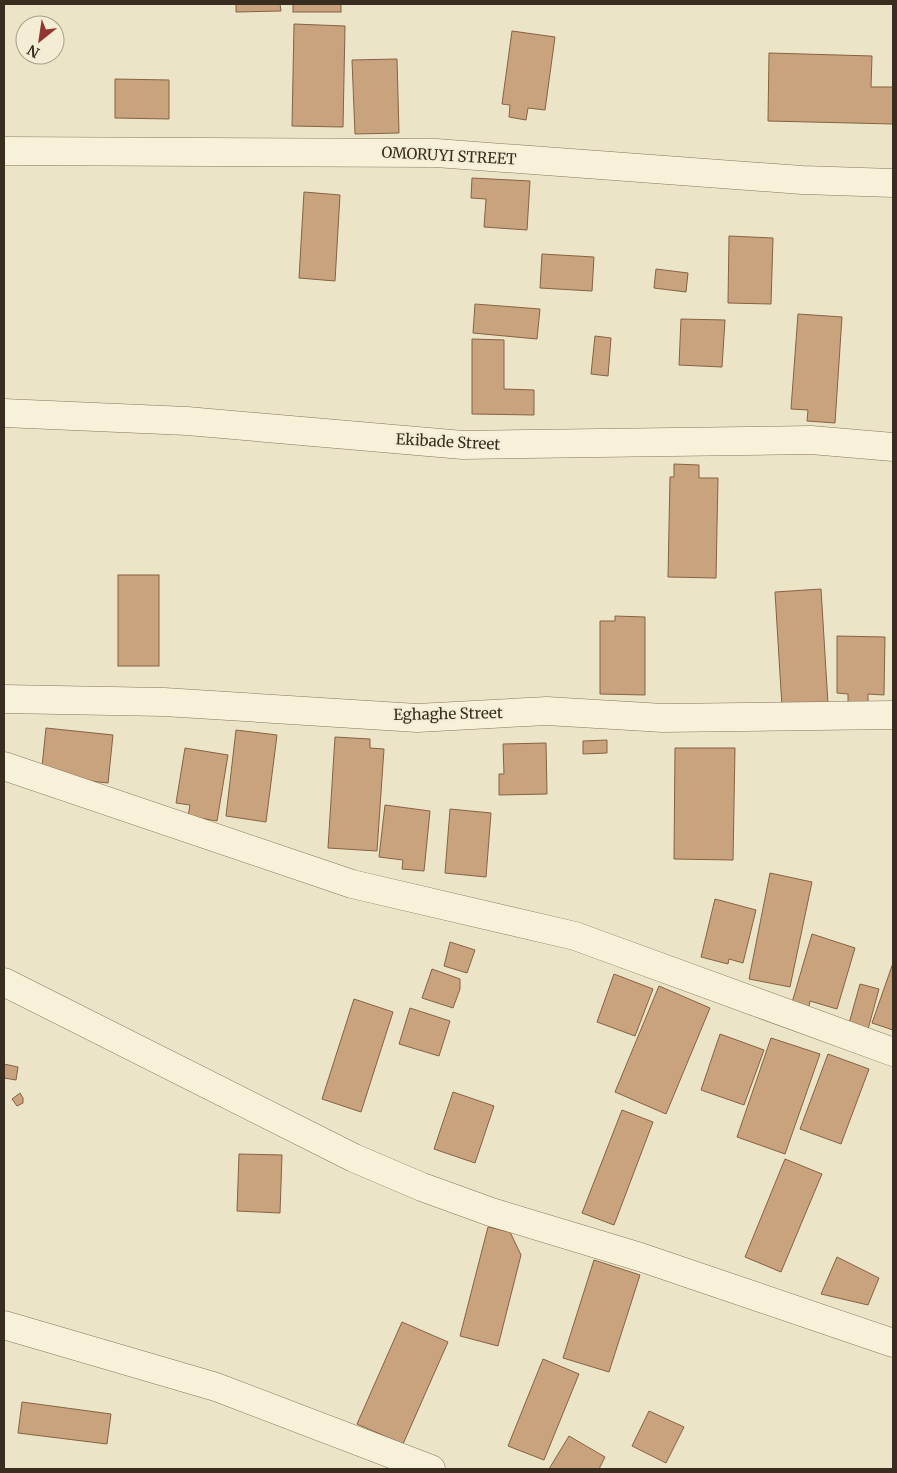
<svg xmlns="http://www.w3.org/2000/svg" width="897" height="1473" font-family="Merriweather,serif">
  <rect width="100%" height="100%" fill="#ece4c6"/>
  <g fill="#c9a37d" stroke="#856243">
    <path d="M236 4H280L281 11 236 12Z"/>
    <rect x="293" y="4" width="48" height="8"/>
    <path d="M294 24 345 26 343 127 292 126Z"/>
    <path d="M512 31 555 37 545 110 528 108 526 120 509 117 510 105 502 104Z"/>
    <path d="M769 53 872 56 871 87H893V124L768 121Z"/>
    <path d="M397 59 399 133 355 134 352 60Z"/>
    <path d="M115 79 169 80V119L115 118Z"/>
    <path d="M472 178 530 181 527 230 484 227 486 199 471 198Z"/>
    <path d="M304 192 340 195 335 281 299 278Z"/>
    <path d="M729 236 773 238 771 304 728 303Z"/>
    <path d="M542 254 594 257 592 291 540 288Z"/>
    <path d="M656 269 688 273 686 292 654 288Z"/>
    <path d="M475 304 540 309 537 339 473 333Z"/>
    <path d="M798 314 842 317 835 423 807 421 808 410 791 409Z"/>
    <path d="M681 319 725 320 722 367 679 365Z"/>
    <path d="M595 336 611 338 608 376 591 374Z"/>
    <path d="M472 339 504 340V389L534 390V415L472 414Z"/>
    <path d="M674 464 699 465V478H718L716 578 668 577 670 477H674Z"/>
    <rect x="118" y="575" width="41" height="91"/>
    <path d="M821 589 828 704 782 707 775 592Z"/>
    <path d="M615 616 645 617V695L600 694V621H615Z"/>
    <path d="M837 636 885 637 884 695 868 694V706L848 705V694L837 693Z"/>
    <path d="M46 728 113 735 108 783 41 776Z"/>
    <path d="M236 730 277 735 266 822 226 816Z"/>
    <path d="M335 737 370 739V748L384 749 377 851 328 848Z"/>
    <path d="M607 740V753L583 754V741Z"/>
    <path d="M546 743 547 794 499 795V774H504L503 744Z"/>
    <path d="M185 748 228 755 217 821 188 816 190 805 176 803Z"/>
    <path d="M675 748H735L733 860 674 859Z"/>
    <path d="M385 805 430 811 424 871 402 869 403 860 379 857Z"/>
    <path d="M450 809 491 813 486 877 445 873Z"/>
    <path d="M770 873 812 882 790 987 749 979Z"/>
    <path d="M715 899 756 910 743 963 729 959 728 964 701 957Z"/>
    <path d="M812 934 855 948 837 1009 810 1001 808 1011 791 1006Z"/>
    <path d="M450 942 475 950 467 973 444 966Z"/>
    <path d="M893 963V1030L872 1023Z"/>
    <path d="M432 969 460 979V989L453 1008 422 998Z"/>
    <path d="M614 974 653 989 635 1036 597 1022Z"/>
    <path d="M860 984 879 989 867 1033 848 1027Z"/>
    <path d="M659 986 710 1008 666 1114 615 1092Z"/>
    <path d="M354 999 393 1012 361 1112 322 1099Z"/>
    <path d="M410 1008 450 1021 439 1056 399 1044Z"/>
    <path d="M720 1034 764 1050 744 1105 701 1090Z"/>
    <path d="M771 1038 820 1054 785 1154 737 1137Z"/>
    <path d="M828 1054 869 1069 841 1144 800 1129Z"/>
    <path d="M4 1064 18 1067 16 1080 4 1078Z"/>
    <path d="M453 1092 494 1106 475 1163 434 1149Z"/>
    <path d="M20 1093 23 1098V1103L17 1106 12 1099Z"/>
    <path d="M622 1110 653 1122 614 1225 582 1213Z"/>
    <path d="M239 1154 282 1155 280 1213 237 1211Z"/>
    <path d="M785 1159 822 1174 781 1272 745 1257Z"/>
    <path d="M488 1227 510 1232 521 1255 498 1346 460 1336Z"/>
    <path d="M837 1257 879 1278 868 1305 821 1294Z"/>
    <path d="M594 1260 640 1275 609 1372 563 1358Z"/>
    <path d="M402 1322 448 1342 403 1444 357 1424Z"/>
    <path d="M543 1359 579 1374 544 1460 508 1446Z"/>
    <path d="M22 1402 111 1414 107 1444 18 1433Z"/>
    <path d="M649 1411 684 1427 666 1463 632 1446Z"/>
    <path d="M569 1436 605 1457 599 1469H549Z"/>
  </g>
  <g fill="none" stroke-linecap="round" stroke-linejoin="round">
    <g stroke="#87765c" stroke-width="29">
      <g id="minor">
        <path d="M4 151 436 153 802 180 893 183"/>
        <path d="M4 413 187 421 463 445 811 440 893 447"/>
        <path d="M4 699 164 702 417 718 547 711 663 718 893 715"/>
        <path d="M4 766 352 884 575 936 893 1052"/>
        <path d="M4 982 354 1158 422 1187 491 1212 640 1257 893 1343"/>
        <path d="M4 1325 216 1387 431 1469"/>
      </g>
    </g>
    <use href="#minor" stroke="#f7f1d9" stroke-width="28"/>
  </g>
  <g text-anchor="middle" stroke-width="4" stroke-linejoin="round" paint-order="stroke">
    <g font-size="15" fill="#382d1f" stroke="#f4edd5">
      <text transform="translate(449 156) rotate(3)" y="5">OMORUYI STREET</text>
      <text transform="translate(448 442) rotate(3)" y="5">Ekibade Street</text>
      <text transform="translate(448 714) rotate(-1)" y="5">Eghaghe Street</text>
    </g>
  </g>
  <rect width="897" height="1473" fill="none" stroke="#382d1f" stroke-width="10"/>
  <g transform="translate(40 40) rotate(210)"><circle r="24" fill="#f4edd5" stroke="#a9a08c"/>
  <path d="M0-4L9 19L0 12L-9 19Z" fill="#93362f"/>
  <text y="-8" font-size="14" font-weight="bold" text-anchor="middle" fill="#382d1f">N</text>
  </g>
</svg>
